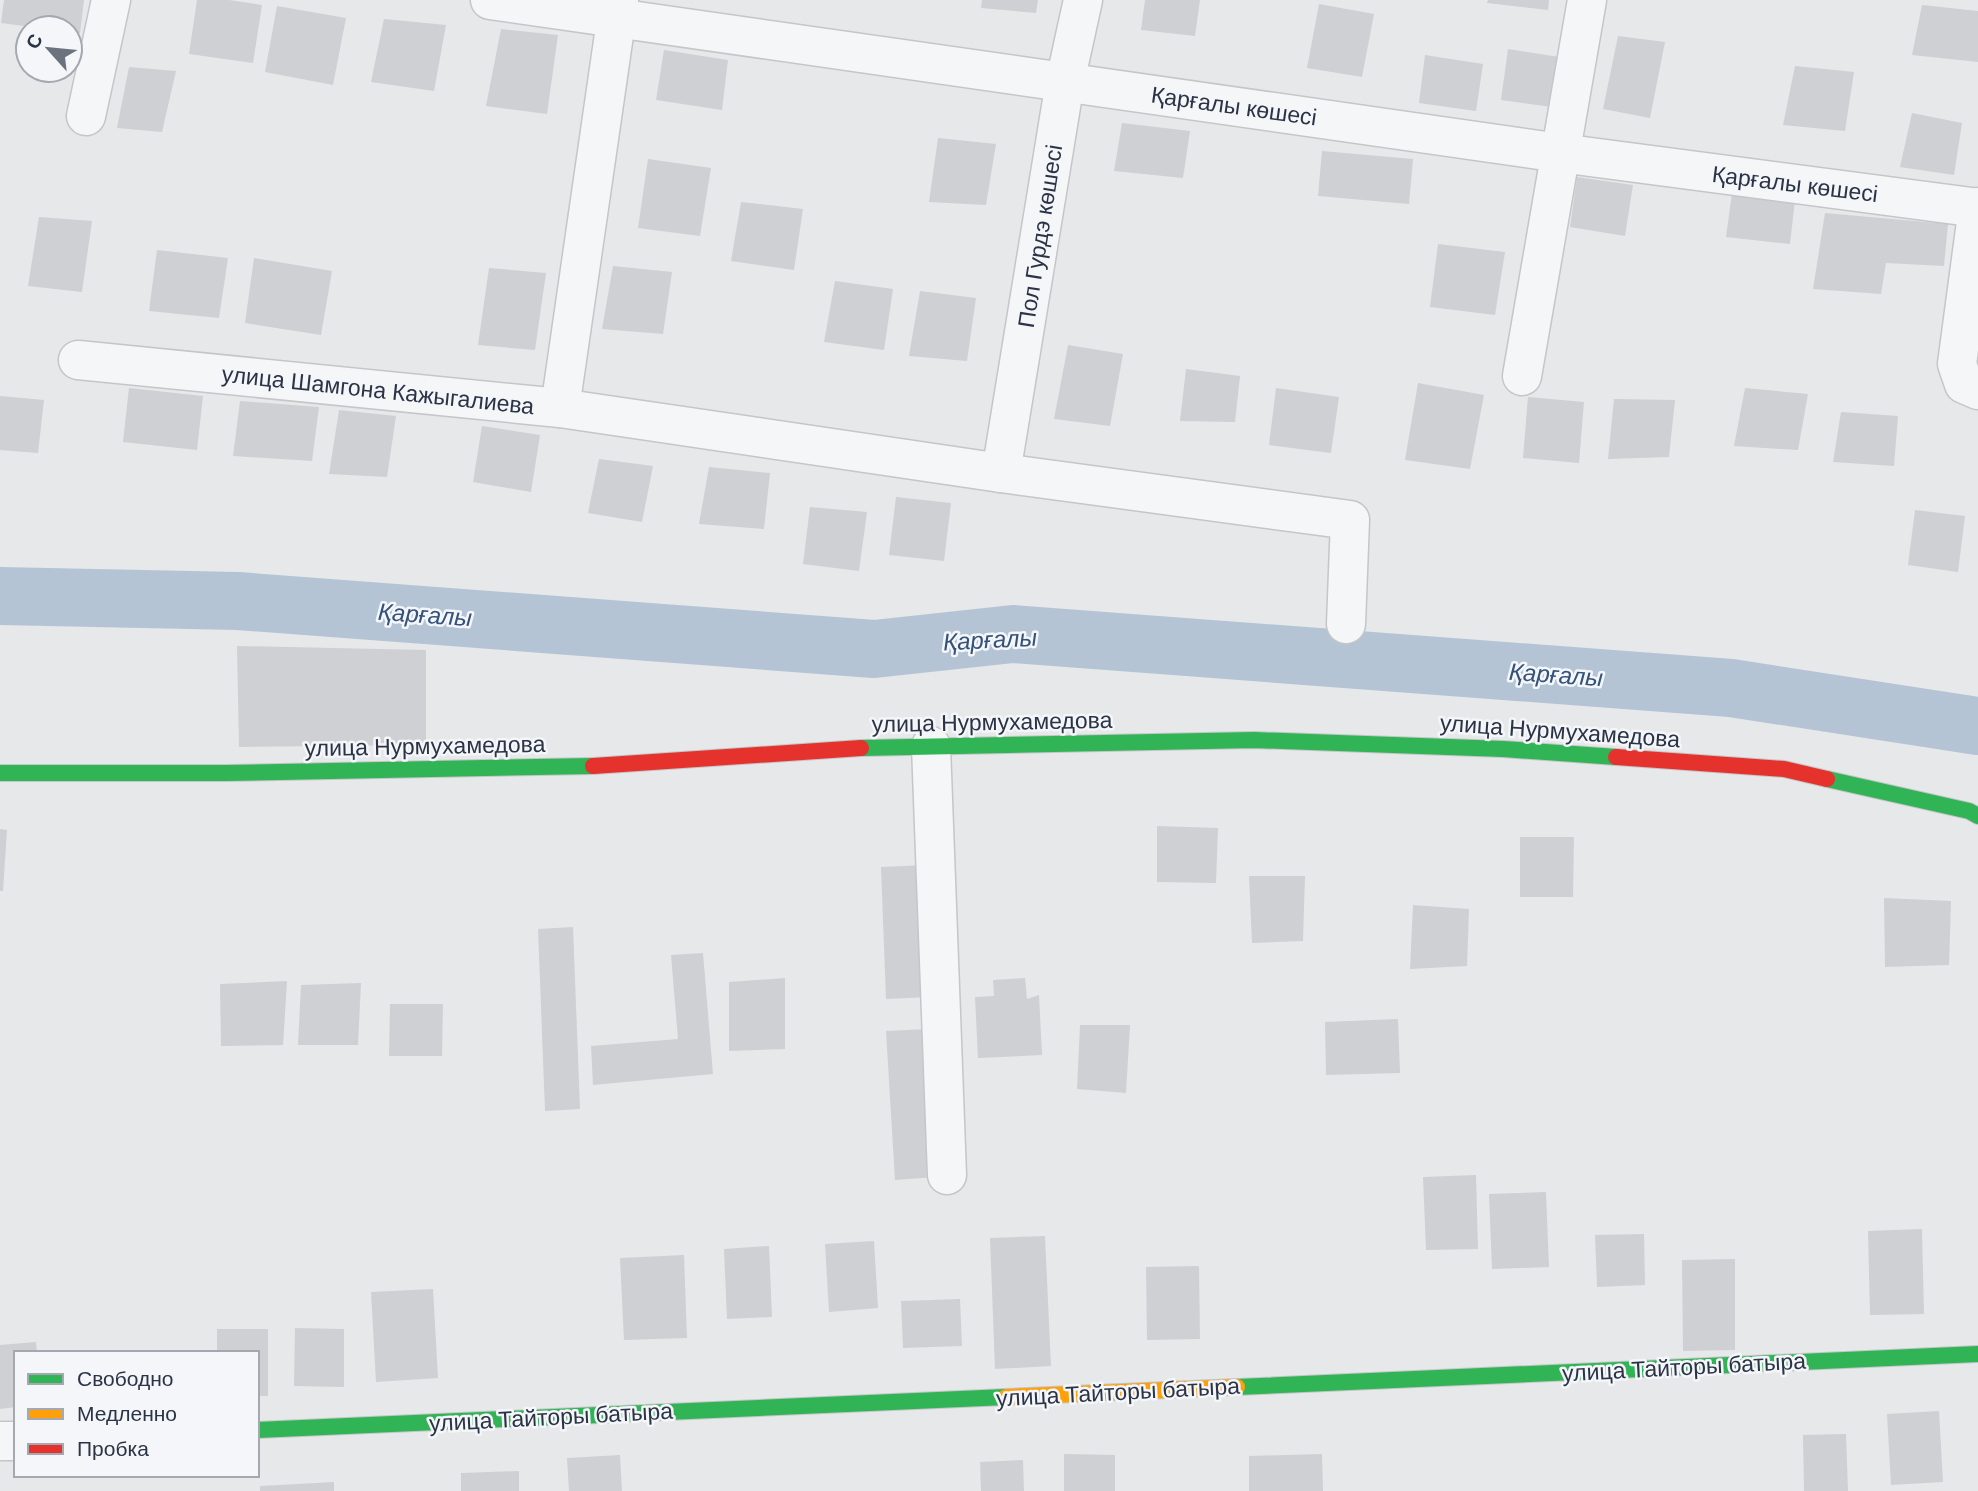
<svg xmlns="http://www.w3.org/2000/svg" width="1978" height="1491" font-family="'DM Sans',sans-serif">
  <rect width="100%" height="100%" fill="#e6e8ea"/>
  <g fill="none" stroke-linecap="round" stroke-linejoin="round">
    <path stroke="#b4c4d5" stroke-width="58" d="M0 596 238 601 874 649 1013 634 1731 688 1978 726"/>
  </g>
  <g fill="#ced0d3">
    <path d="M4 0H84L80 33 70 32V28H40L1 23Z"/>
    <path d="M197 0H229L262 5 253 63 189 54Z"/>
    <path d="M982 0H1038L1036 13 981 8Z"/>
    <path d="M1145 0H1200L1195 36 1141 30Z"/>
    <path d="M1488 0H1549L1548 10 1487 3Z"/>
    <path d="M1319 4 1374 14 1362 77 1307 68Z"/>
    <path d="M1922 5 1978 11V62L1912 55Z"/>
    <path d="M277 6 346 18 333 85 265 72Z"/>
    <path d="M384 19 446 25 434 91 371 82Z"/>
    <path d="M501 29 558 35 547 114 486 106Z"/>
    <path d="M1618 36 1665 42 1650 118 1603 109Z"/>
    <path d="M1508 49 1559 57 1552 107 1501 100Z"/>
    <path d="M664 50 728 60 722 110 656 100Z"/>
    <path d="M1425 55 1483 64 1476 111 1419 103Z"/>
    <path d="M1795 66 1854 72 1845 131 1783 125Z"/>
    <path d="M129 67 176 71 162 132 117 128Z"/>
    <path d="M1912 113 1962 123 1954 175 1900 167Z"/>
    <path d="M1122 123 1190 131 1183 178 1114 171Z"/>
    <path d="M938 138 996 144 986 205 929 202Z"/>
    <path d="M1322 151 1413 159 1409 204 1318 196Z"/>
    <path d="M648 159 711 168 700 236 638 228Z"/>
    <path d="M1577 177 1633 185 1625 236 1570 227Z"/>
    <path d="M1732 193 1795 200 1790 244 1726 237Z"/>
    <path d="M741 202 803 209 794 270 731 261Z"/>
    <path d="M1825 213 1948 224 1944 266 1886 263 1881 294 1813 289Z"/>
    <path d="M39 217 92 221 82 292 28 286Z"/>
    <path d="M1438 244 1505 252 1495 315 1430 307Z"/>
    <path d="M157 250 228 258 219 318 149 311Z"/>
    <path d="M254 258 332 271 321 335 245 323Z"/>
    <path d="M613 266 672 272 663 334 602 329Z"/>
    <path d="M489 268 546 273 535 350 478 345Z"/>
    <path d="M835 281 893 289 884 350 824 342Z"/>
    <path d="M920 291 976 298 967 361 909 356Z"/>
    <path d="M1068 345 1123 354 1110 426 1054 419Z"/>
    <path d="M1186 369 1240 376 1235 422 1180 421Z"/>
    <path d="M1418 383 1484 395 1470 469 1405 460Z"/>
    <path d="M129 388 203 396 197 450 123 442Z"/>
    <path d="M1276 388 1339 397 1331 453 1269 445Z"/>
    <path d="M1745 388 1808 394 1798 450 1734 446Z"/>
    <path d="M0 396 44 400 38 453 0 450Z"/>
    <path d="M1528 397 1584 402 1579 463 1523 458Z"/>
    <path d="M1614 399 1675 400 1669 457 1608 459Z"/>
    <path d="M240 401 319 407 312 461 233 456Z"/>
    <path d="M339 410 396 416 387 477 329 474Z"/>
    <path d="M1841 412 1898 416 1894 466 1833 462Z"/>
    <path d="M482 426 540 435 531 492 473 482Z"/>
    <path d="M599 459 653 466 642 522 588 513Z"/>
    <path d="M709 467 770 473 764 529 699 524Z"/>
    <path d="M896 497 951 503 944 561 889 555Z"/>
    <path d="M810 507 867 512 859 571 803 564Z"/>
    <path d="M1915 510 1965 516 1958 572 1908 565Z"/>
    <path d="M237 646 426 650V745L239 747Z"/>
    <path d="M1157 826 1218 828 1216 883 1157 882Z"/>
    <path d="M0 829 7 830 3 891H0Z"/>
    <path d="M1520 837H1574L1573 897H1520Z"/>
    <path d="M927 865 931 997 886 999 881 867Z"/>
    <path d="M1249 876H1305L1303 941 1252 943Z"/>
    <path d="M1884 898 1951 901 1949 965 1885 967Z"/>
    <path d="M1413 905 1469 909 1467 966 1410 969Z"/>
    <path d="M573 927 580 1109 545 1111 538 929Z"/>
    <path d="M703 953 713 1074 593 1085 591 1046 678 1039 671 955Z"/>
    <path d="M785 978V1049L729 1051V982Z"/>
    <path d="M1025 978 1027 999 1039 995 1042 1055 978 1058 975 997 994 996 993 980Z"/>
    <path d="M287 981 283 1045 221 1046 220 984Z"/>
    <path d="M361 983 358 1045H298L301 985Z"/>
    <path d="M390 1004H443L442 1056H389Z"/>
    <path d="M1398 1019 1400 1073 1326 1075 1325 1022Z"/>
    <path d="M1080 1025H1130L1126 1093 1077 1089Z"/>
    <path d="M928 1029 936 1177 895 1180 886 1031Z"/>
    <path d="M1476 1175 1478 1249 1426 1250 1423 1177Z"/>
    <path d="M1546 1192 1549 1267 1492 1269 1489 1194Z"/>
    <path d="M1922 1229 1924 1314 1870 1315 1868 1231Z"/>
    <path d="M1644 1234 1645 1285 1597 1287 1595 1235Z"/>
    <path d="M1045 1236 1051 1366 995 1369 990 1238Z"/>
    <path d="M874 1241 878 1308 829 1312 825 1244Z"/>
    <path d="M769 1246 772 1317 727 1319 724 1249Z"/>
    <path d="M684 1255 687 1338 624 1340 620 1258Z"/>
    <path d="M1735 1259V1350L1683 1351 1682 1260Z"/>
    <path d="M1199 1266 1200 1339 1147 1340 1146 1267Z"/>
    <path d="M433 1289 438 1378 376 1382 371 1292Z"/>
    <path d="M960 1299 962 1346 903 1348 901 1301Z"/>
    <path d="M295 1328 344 1329V1387L294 1386Z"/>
    <path d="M217 1329H268V1396H257V1353H217Z"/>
    <path d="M36 1342 37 1353H16V1407L0 1409V1345Z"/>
    <path d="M1939 1411 1943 1482 1891 1485 1887 1414Z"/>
    <path d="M1846 1434 1848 1491H1804L1803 1435Z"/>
    <path d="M1064 1454 1115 1455V1491H1064Z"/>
    <path d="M1322 1454 1323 1491H1249V1456Z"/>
    <path d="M620 1455 622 1491H569L567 1458Z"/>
    <path d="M1023 1460 1024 1491H981L980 1462Z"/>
    <path d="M519 1471V1491H461V1473Z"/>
    <path d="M334 1482V1491H260V1486Z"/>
  </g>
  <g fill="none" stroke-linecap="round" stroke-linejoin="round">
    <g stroke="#c4c6c8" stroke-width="41">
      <g id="street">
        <path d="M490 0 1560 153 1978 208"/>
        <path d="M86 116 111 0"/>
        <path d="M1978 207 1957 364 1964 384 1978 390"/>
        <path d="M78 360 560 408 1001 473 1350 520 1346 624"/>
        <path d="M1522 376 1587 0"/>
        <path d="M560 408 619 0"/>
        <path d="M1001 473 1065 82 1083 0"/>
        <path d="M931 746 947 1175"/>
        <path d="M0 1441H16"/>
      </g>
    </g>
    <g stroke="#c4c6c8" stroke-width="18">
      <g id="fast">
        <path d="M861 748 1254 740 1503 749 1616 757"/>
        <path d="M0 773H226L593 766"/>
        <path d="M1827 779 1969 811 1978 816"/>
        <path d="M1237 1387 1978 1354"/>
        <path d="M257 1430 1006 1397"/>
      </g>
    </g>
    <g stroke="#c4c6c8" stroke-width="18">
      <path id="slow" d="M1006 1397 1237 1387"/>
    </g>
    <g stroke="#c4c6c8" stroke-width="18">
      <g id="jam">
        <path d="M1616 757 1784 769 1827 779"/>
        <path d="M593 766 861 748"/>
      </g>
    </g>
    <use href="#street" stroke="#f5f6f7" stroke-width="38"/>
    <use href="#fast" stroke="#30b455" stroke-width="16"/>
    <use href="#slow" stroke="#ff9f0a" stroke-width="16"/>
    <use href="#jam" stroke="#e5322d" stroke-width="16"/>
  </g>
  <g text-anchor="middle" stroke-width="5" stroke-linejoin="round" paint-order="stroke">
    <g font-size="23" fill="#2b3445" stroke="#f4f6f9">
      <text transform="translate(1234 106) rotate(8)" y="8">Қарғалы көшесі</text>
      <text transform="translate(1795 184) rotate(7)" y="8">Қарғалы көшесі</text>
      <text transform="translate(1040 236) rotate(-81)" y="8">Пол Гурдэ көшесі</text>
      <text transform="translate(378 390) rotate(6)" y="8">улица Шамгона Кажыгалиева</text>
      <text transform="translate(992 722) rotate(-1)" y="8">улица Нурмухамедова</text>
      <text transform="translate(1560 731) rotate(4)" y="8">улица Нурмухамедова</text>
      <text transform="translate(425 746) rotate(-1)" y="8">улица Нурмухамедова</text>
      <text transform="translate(1684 1367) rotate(-3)" y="8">улица Тайторы батыра</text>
      <text transform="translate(1118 1392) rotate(-3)" y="8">улица Тайторы батыра</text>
      <text transform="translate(551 1417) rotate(-3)" y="8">улица Тайторы батыра</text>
    </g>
    <g font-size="24" font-style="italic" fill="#34527a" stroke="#f4f6f9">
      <text transform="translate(425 615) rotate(4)" y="8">Қарғалы</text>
      <text transform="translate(990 640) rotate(-3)" y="8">Қарғалы</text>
      <text transform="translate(1556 675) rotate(4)" y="8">Қарғалы</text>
    </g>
  </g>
  <rect x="14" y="1351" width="245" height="126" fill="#f4f6f9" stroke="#a4a8b1" stroke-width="2"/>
  <rect x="28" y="1374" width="35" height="10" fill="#30b455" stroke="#a4a8b1" stroke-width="2"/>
  <text x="77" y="1386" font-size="21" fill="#2b3445">Свободно</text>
  <rect x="28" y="1409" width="35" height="10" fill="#ff9f0a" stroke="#a4a8b1" stroke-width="2"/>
  <text x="77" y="1421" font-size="21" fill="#2b3445">Медленно</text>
  <rect x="28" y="1444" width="35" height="10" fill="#e5322d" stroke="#a4a8b1" stroke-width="2"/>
  <text x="77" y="1456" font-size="21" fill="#2b3445">Пробка</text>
  <g transform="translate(49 49) rotate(297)"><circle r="33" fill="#f4f6f9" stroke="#a4a8b1" stroke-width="2"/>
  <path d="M0-5L12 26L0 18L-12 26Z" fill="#6c737f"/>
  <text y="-10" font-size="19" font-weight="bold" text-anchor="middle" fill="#2b3445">С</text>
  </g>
</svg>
